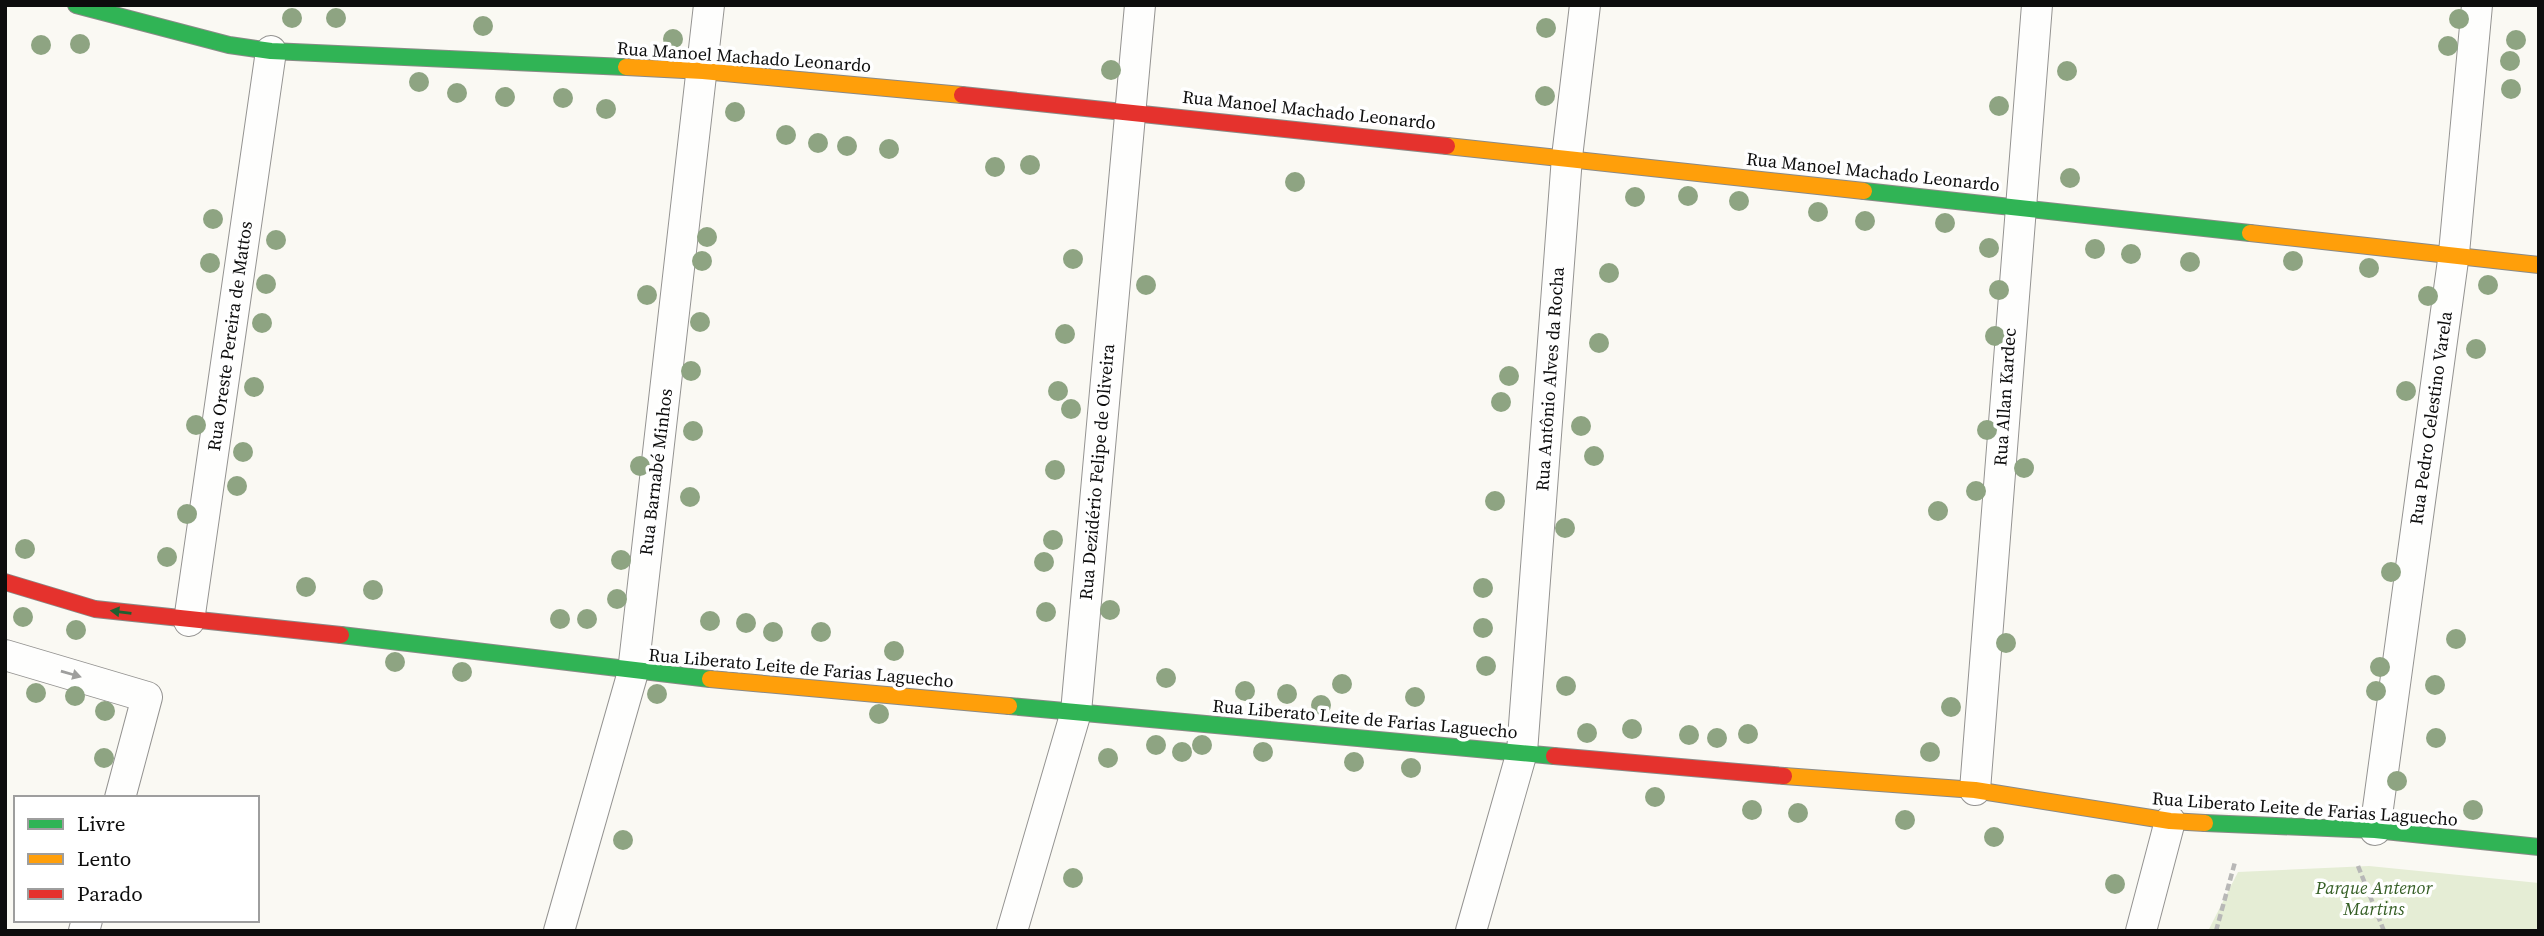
<svg xmlns="http://www.w3.org/2000/svg" width="2544" height="936" font-family="'Source Serif 4',serif">
  <rect width="100%" height="100%" fill="#faf9f3"/>
  <path fill="#e5edd5" d="M2369 866 2539 883V931H2208L2238 872Z"/>
  <g fill="none" stroke-linecap="round" stroke-linejoin="round">
    <g stroke="#949391" stroke-width="32">
      <g id="street">
        <path d="M189 621 271 51"/>
        <path d="M5 655 147 697 120 798"/>
        <path d="M1975 790 2037 5"/>
        <path d="M2375 830 2454 253 2477 5"/>
        <path d="M84 931 87 920"/>
        <path d="M559 931 633 672 709 5"/>
        <path d="M1012 931 1076 712 1140 5"/>
        <path d="M1471 931 1522 752 1567 157 1585 5"/>
        <path d="M2141 931 2170 821"/>
      </g>
    </g>
    <g stroke="#8a8a87" stroke-width="18">
      <g id="fast">
        <path d="M76 5 229 45 271 51 626 67"/>
        <path d="M1864 191 2250 233"/>
        <path d="M341 635 710 679"/>
        <path d="M1009 706 1554 756"/>
        <path d="M2205 823 2375 830 2539 847"/>
      </g>
    </g>
    <g stroke="#8a8a87" stroke-width="18">
      <g id="slow">
        <path d="M626 67 703 71 962 95"/>
        <path d="M1447 146 1864 191"/>
        <path d="M2250 233 2539 265"/>
        <path d="M710 679 1009 706"/>
        <path d="M1784 776 1975 790 2170 821 2205 823"/>
      </g>
    </g>
    <g stroke="#8a8a87" stroke-width="18">
      <g id="jam">
        <path d="M962 95 1447 146"/>
        <path d="M5 582 95 609 341 635"/>
        <path d="M1554 756 1784 776"/>
      </g>
    </g>
    <g stroke="#b8b8b7" stroke-width="4.5" stroke-dasharray="7 3.5" stroke-linecap="butt">
      <path d="M2358 866 2384 931"/>
      <path d="M2216 931 2235 862"/>
    </g>
    <use href="#street" stroke="#fefefd" stroke-width="30"/>
    <use href="#fast" stroke="#30b455" stroke-width="16"/>
    <use href="#slow" stroke="#ff9f0a" stroke-width="16"/>
    <use href="#jam" stroke="#e5322d" stroke-width="16"/>
  </g>
  <g fill="#8ea482">
    <circle cx="292" cy="18" r="10"/>
    <circle cx="336" cy="18" r="10"/>
    <circle cx="2459" cy="19" r="10"/>
    <circle cx="483" cy="26" r="10"/>
    <circle cx="1546" cy="28" r="10"/>
    <circle cx="673" cy="39" r="10"/>
    <circle cx="2516" cy="40" r="10"/>
    <circle cx="80" cy="44" r="10"/>
    <circle cx="41" cy="45" r="10"/>
    <circle cx="2448" cy="46" r="10"/>
    <circle cx="2510" cy="61" r="10"/>
    <circle cx="1111" cy="70" r="10"/>
    <circle cx="2067" cy="71" r="10"/>
    <circle cx="419" cy="82" r="10"/>
    <circle cx="2511" cy="89" r="10"/>
    <circle cx="457" cy="93" r="10"/>
    <circle cx="1545" cy="96" r="10"/>
    <circle cx="505" cy="97" r="10"/>
    <circle cx="563" cy="98" r="10"/>
    <circle cx="1999" cy="106" r="10"/>
    <circle cx="606" cy="109" r="10"/>
    <circle cx="735" cy="112" r="10"/>
    <circle cx="786" cy="135" r="10"/>
    <circle cx="818" cy="143" r="10"/>
    <circle cx="847" cy="146" r="10"/>
    <circle cx="889" cy="149" r="10"/>
    <circle cx="1030" cy="165" r="10"/>
    <circle cx="995" cy="167" r="10"/>
    <circle cx="2070" cy="178" r="10"/>
    <circle cx="1295" cy="182" r="10"/>
    <circle cx="1688" cy="196" r="10"/>
    <circle cx="1635" cy="197" r="10"/>
    <circle cx="1739" cy="201" r="10"/>
    <circle cx="1818" cy="212" r="10"/>
    <circle cx="213" cy="219" r="10"/>
    <circle cx="1865" cy="221" r="10"/>
    <circle cx="1945" cy="223" r="10"/>
    <circle cx="707" cy="237" r="10"/>
    <circle cx="276" cy="240" r="10"/>
    <circle cx="1989" cy="248" r="10"/>
    <circle cx="2095" cy="249" r="10"/>
    <circle cx="2131" cy="254" r="10"/>
    <circle cx="1073" cy="259" r="10"/>
    <circle cx="702" cy="261" r="10"/>
    <circle cx="2293" cy="261" r="10"/>
    <circle cx="2190" cy="262" r="10"/>
    <circle cx="210" cy="263" r="10"/>
    <circle cx="2369" cy="268" r="10"/>
    <circle cx="1609" cy="273" r="10"/>
    <circle cx="266" cy="284" r="10"/>
    <circle cx="1146" cy="285" r="10"/>
    <circle cx="2488" cy="285" r="10"/>
    <circle cx="1999" cy="290" r="10"/>
    <circle cx="647" cy="295" r="10"/>
    <circle cx="2428" cy="296" r="10"/>
    <circle cx="700" cy="322" r="10"/>
    <circle cx="262" cy="323" r="10"/>
    <circle cx="1065" cy="334" r="10"/>
    <circle cx="1995" cy="336" r="10"/>
    <circle cx="1599" cy="343" r="10"/>
    <circle cx="2476" cy="349" r="10"/>
    <circle cx="691" cy="371" r="10"/>
    <circle cx="1509" cy="376" r="10"/>
    <circle cx="254" cy="387" r="10"/>
    <circle cx="1058" cy="391" r="10"/>
    <circle cx="2406" cy="391" r="10"/>
    <circle cx="1501" cy="402" r="10"/>
    <circle cx="1071" cy="409" r="10"/>
    <circle cx="196" cy="425" r="10"/>
    <circle cx="1581" cy="426" r="10"/>
    <circle cx="1987" cy="430" r="10"/>
    <circle cx="693" cy="431" r="10"/>
    <circle cx="243" cy="452" r="10"/>
    <circle cx="1594" cy="456" r="10"/>
    <circle cx="640" cy="466" r="10"/>
    <circle cx="2024" cy="468" r="10"/>
    <circle cx="1055" cy="470" r="10"/>
    <circle cx="237" cy="486" r="10"/>
    <circle cx="1976" cy="491" r="10"/>
    <circle cx="690" cy="497" r="10"/>
    <circle cx="1495" cy="501" r="10"/>
    <circle cx="1938" cy="511" r="10"/>
    <circle cx="187" cy="514" r="10"/>
    <circle cx="1565" cy="528" r="10"/>
    <circle cx="1053" cy="540" r="10"/>
    <circle cx="25" cy="549" r="10"/>
    <circle cx="167" cy="557" r="10"/>
    <circle cx="621" cy="560" r="10"/>
    <circle cx="1044" cy="562" r="10"/>
    <circle cx="2391" cy="572" r="10"/>
    <circle cx="306" cy="587" r="10"/>
    <circle cx="1483" cy="588" r="10"/>
    <circle cx="373" cy="590" r="10"/>
    <circle cx="617" cy="599" r="10"/>
    <circle cx="1110" cy="610" r="10"/>
    <circle cx="1046" cy="612" r="10"/>
    <circle cx="23" cy="617" r="10"/>
    <circle cx="560" cy="619" r="10"/>
    <circle cx="587" cy="619" r="10"/>
    <circle cx="710" cy="621" r="10"/>
    <circle cx="746" cy="623" r="10"/>
    <circle cx="1483" cy="628" r="10"/>
    <circle cx="76" cy="630" r="10"/>
    <circle cx="773" cy="632" r="10"/>
    <circle cx="821" cy="632" r="10"/>
    <circle cx="2456" cy="639" r="10"/>
    <circle cx="2006" cy="643" r="10"/>
    <circle cx="894" cy="651" r="10"/>
    <circle cx="395" cy="662" r="10"/>
    <circle cx="1486" cy="666" r="10"/>
    <circle cx="2380" cy="667" r="10"/>
    <circle cx="462" cy="672" r="10"/>
    <circle cx="1166" cy="678" r="10"/>
    <circle cx="1342" cy="684" r="10"/>
    <circle cx="2435" cy="685" r="10"/>
    <circle cx="1566" cy="686" r="10"/>
    <circle cx="1245" cy="691" r="10"/>
    <circle cx="2376" cy="691" r="10"/>
    <circle cx="36" cy="693" r="10"/>
    <circle cx="657" cy="694" r="10"/>
    <circle cx="1287" cy="694" r="10"/>
    <circle cx="75" cy="696" r="10"/>
    <circle cx="1415" cy="697" r="10"/>
    <circle cx="1321" cy="705" r="10"/>
    <circle cx="1951" cy="707" r="10"/>
    <circle cx="105" cy="711" r="10"/>
    <circle cx="879" cy="714" r="10"/>
    <circle cx="1632" cy="729" r="10"/>
    <circle cx="1587" cy="733" r="10"/>
    <circle cx="1748" cy="734" r="10"/>
    <circle cx="1689" cy="735" r="10"/>
    <circle cx="1717" cy="738" r="10"/>
    <circle cx="2436" cy="738" r="10"/>
    <circle cx="1156" cy="745" r="10"/>
    <circle cx="1202" cy="745" r="10"/>
    <circle cx="1182" cy="752" r="10"/>
    <circle cx="1263" cy="752" r="10"/>
    <circle cx="1930" cy="752" r="10"/>
    <circle cx="104" cy="758" r="10"/>
    <circle cx="1108" cy="758" r="10"/>
    <circle cx="1354" cy="762" r="10"/>
    <circle cx="1411" cy="768" r="10"/>
    <circle cx="2397" cy="781" r="10"/>
    <circle cx="1655" cy="797" r="10"/>
    <circle cx="1752" cy="810" r="10"/>
    <circle cx="2473" cy="810" r="10"/>
    <circle cx="1798" cy="813" r="10"/>
    <circle cx="1905" cy="820" r="10"/>
    <circle cx="1994" cy="837" r="10"/>
    <circle cx="623" cy="840" r="10"/>
    <circle cx="1073" cy="878" r="10"/>
    <circle cx="2115" cy="884" r="10"/>
  </g>
  <defs><path id="oneway-solid" d="M-6-.8H1V-3.2L6.5 0L1 3.2V.8H-6Z" transform="scale(1.75)"/></defs>
  <use fill="#1e6031" href="#oneway-solid" transform="translate(121 612) rotate(-173)"/>
  <use fill="#9e9e9d" href="#oneway-solid" transform="translate(71 674) rotate(16)"/>
  <g text-anchor="middle" stroke-width="7" stroke-linejoin="round" paint-order="stroke">
    <g font-size="18" fill="#0d0d0d" stroke="#fff">
      <text transform="translate(744 57) rotate(4)" y="6">Rua Manoel Machado Leonardo</text>
      <text transform="translate(1309 110) rotate(6)" y="6">Rua Manoel Machado Leonardo</text>
      <text transform="translate(1873 172) rotate(6)" y="6">Rua Manoel Machado Leonardo</text>
      <text transform="translate(230 336) rotate(-82)" y="6">Rua Oreste Pereira de Mattos</text>
      <text transform="translate(1550 379) rotate(-86)" y="6">Rua Antônio Alves da Rocha</text>
      <text transform="translate(2005 397) rotate(-86)" y="6">Rua Allan Kardec</text>
      <text transform="translate(2431 418) rotate(-82)" y="6">Rua Pedro Celestino Varela</text>
      <text transform="translate(656 472) rotate(-83)" y="6">Rua Barnabé Minhos</text>
      <text transform="translate(1097 472) rotate(-85)" y="6">Rua Dezidério Felipe de Oliveira</text>
      <text transform="translate(801 668) rotate(5)" y="6">Rua Liberato Leite de Farias Laguecho</text>
      <text transform="translate(1365 719) rotate(5)" y="6">Rua Liberato Leite de Farias Laguecho</text>
      <text transform="translate(2305 809) rotate(4)" y="6">Rua Liberato Leite de Farias Laguecho</text>
    </g>
    <g font-size="18" font-style="italic" fill="#355e25" stroke="#fff">
      <text x="2374" y="894">Parque Antenor<tspan x="2374" dy="21">Martins</tspan></text>
    </g>
  </g>
  <rect width="2544" height="936" fill="none" stroke="#0d0d0d" stroke-width="14"/>
  <rect x="14" y="796" width="245" height="126" fill="#ffffff" stroke="#9e9e9e" stroke-width="2"/>
  <rect x="28" y="819" width="35" height="10" fill="#30b455" stroke="#9e9e9e" stroke-width="2"/>
  <text x="77" y="831" font-size="21" fill="#0d0d0d">Livre</text>
  <rect x="28" y="854" width="35" height="10" fill="#ff9f0a" stroke="#9e9e9e" stroke-width="2"/>
  <text x="77" y="866" font-size="21" fill="#0d0d0d">Lento</text>
  <rect x="28" y="889" width="35" height="10" fill="#e5322d" stroke="#9e9e9e" stroke-width="2"/>
  <text x="77" y="901" font-size="21" fill="#0d0d0d">Parado</text>
</svg>
